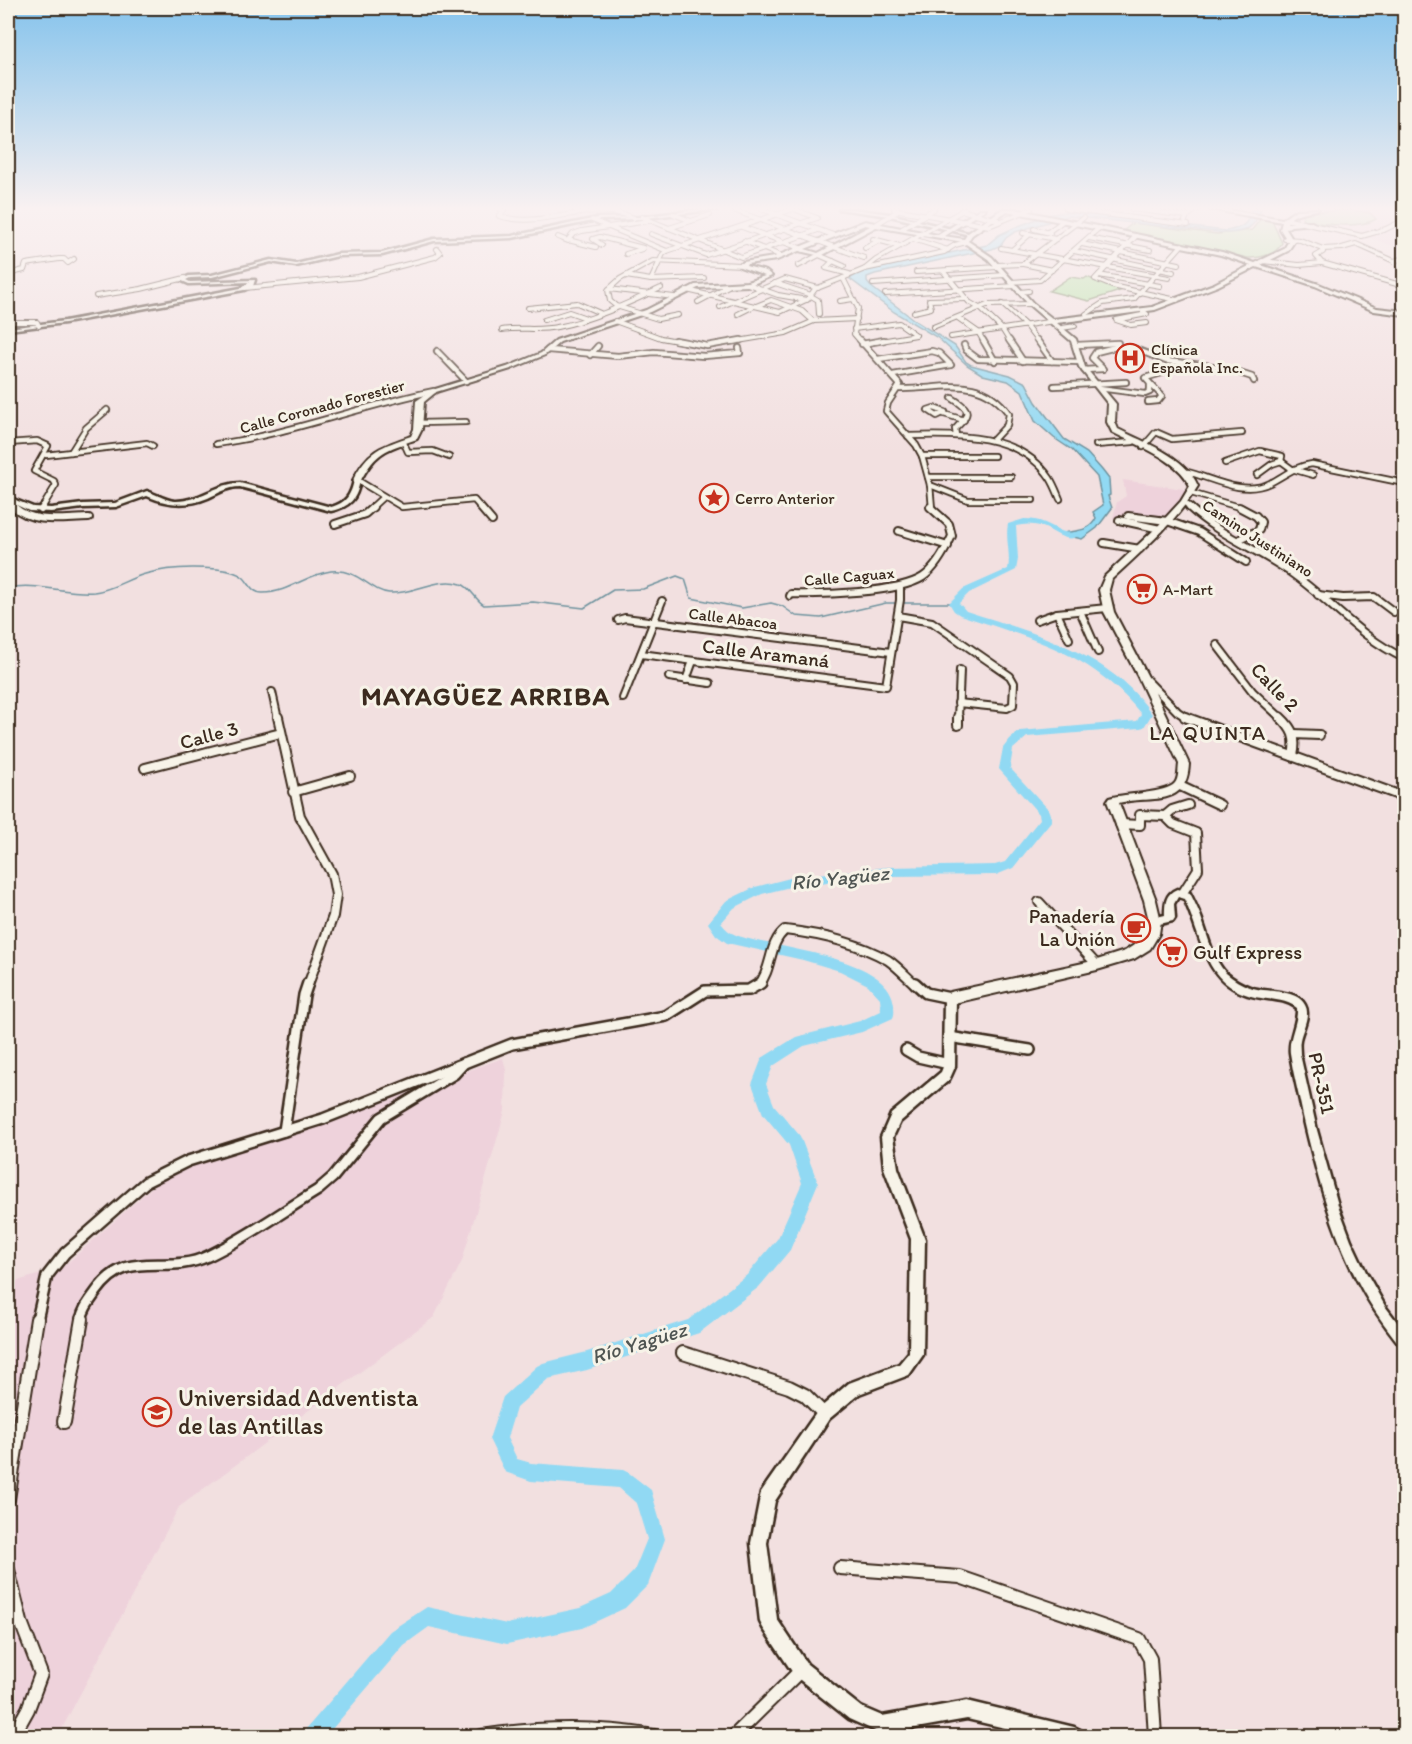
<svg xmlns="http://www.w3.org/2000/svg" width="1412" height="1744" font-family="Itim,sans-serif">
  <rect width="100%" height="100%" fill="#f2e0e0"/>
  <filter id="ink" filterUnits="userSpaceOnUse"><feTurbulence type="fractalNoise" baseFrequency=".0167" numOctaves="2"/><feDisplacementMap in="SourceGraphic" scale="12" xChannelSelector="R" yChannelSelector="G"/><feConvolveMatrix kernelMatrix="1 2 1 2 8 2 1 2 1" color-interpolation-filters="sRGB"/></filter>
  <g filter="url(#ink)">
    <g fill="#eed2db">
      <path d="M1332 209H1404V250L1362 235 1303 220 1296 214 1299 212Z"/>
      <path d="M1123 480 1190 490 1160 524 1145 519 1139 523 1113 518 1117 502 1126 496Z"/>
      <path d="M503 1058 506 1070 505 1111 462 1261 434 1317 179 1507 58 1736H8V1284L63 1267 168 1173 296 1133Z"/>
    </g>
    <g fill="#b3e3a3" stroke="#778660" stroke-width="1.5">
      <path d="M1353 210 1370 213 1376 219C1362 228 1316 226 1302 218L1304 213 1310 212Z"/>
      <path d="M1261 218 1272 221 1282 243C1276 255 1260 258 1248 258L1123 231 1133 223 1217 234 1252 230Z"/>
      <path d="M1070 277 1084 279 1087 277 1120 291 1089 301 1049 291Z"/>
    </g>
    <path fill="#91d9f3" stroke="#6f939e" stroke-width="1.5" d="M1252 209H1261C1255 228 1246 232 1227 233L1068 216 1015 232 1006 238 1001 245 992 249 875 274 867 277V282L870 286 917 322 955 346 966 362 971 365 1010 375 1026 383 1036 402 1064 439 1087 453 1102 470 1109 479 1110 495 1108 496 1112 508 1097 528 1082 539 1060 534C1074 530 1089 533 1096 518L1093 512 1103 505 1097 477 1072 450 1054 438 1035 421 1022 391 1008 381 983 375 967 365 938 338 894 312 850 279 860 272 987 245 999 235 1016 227 1047 215 1065 212 1226 231C1242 228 1248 225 1252 209Z"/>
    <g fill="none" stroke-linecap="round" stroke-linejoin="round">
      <path stroke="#6f939e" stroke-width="1.5" d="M8 588C37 582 64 594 94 592 113 590 127 579 145 574 168 567 193 567 217 569 225 570 236 571 243 577 250 583 251 593 263 593 288 593 307 574 331 571 358 568 369 591 389 593 413 595 438 576 461 584 471 587 475 600 484 605L533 602 584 608 613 590 643 589 677 576 685 579 691 598 742 608 771 603 782 606 796 616 821 618 886 603H954"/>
      <path fill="#91d9f3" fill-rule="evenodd" d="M1024 519C1041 519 1047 524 1061 531 1067 534 1074 531 1080 535 1065 545 1054 530 1040 526 1032 524 1024 524 1016 526L1018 559 1016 570 969 593 959 603 966 611C1034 633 1109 652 1152 714L1144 727 1140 728 1027 737 1013 749 1010 768 1048 809 1052 820 1013 868 996 875 889 876 798 885 762 894 734 908 721 923C725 928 730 933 736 935 771 949 891 955 894 1005 894 1010 895 1013 893 1018L862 1032 804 1046 773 1066 766 1084 774 1105 800 1136 818 1183 790 1250 759 1287 699 1333 587 1370 548 1379 516 1408 507 1438 517 1459 531 1463 623 1470 629 1473 651 1490 665 1539 648 1585 625 1608 582 1628 507 1644 429 1627 404 1645 326 1736H303L306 1729 390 1631 427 1607 507 1624 580 1608 611 1594 634 1571 647 1539 636 1503 619 1488 531 1481 505 1472 489 1439 503 1397 537 1366 543 1363 587 1352 688 1320 747 1275 778 1238 802 1183 789 1145 763 1114 752 1084 762 1058 796 1037 860 1021 881 1011 880 998 868 985 840 971 803 960 727 943 716 935 708 923 726 901 755 887 798 876 889 867 995 865 1005 862 1040 819 1039 814 999 769 1003 748 1010 739 1020 731 1137 721 1141 714C1091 652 1032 639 960 615L954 611 949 603 963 589 1008 569C1011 554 1005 539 1008 524Z"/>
      <g stroke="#3b2a1e" stroke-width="6">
        <g id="minor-far5">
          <path d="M500 209 504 211 499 216C544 230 591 198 634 218"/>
          <path d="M731 209 864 258"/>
          <path d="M762 209 833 235"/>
          <path d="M794 209 817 218"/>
          <path d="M894 209 989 226 1031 209"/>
          <path d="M1066 209 1188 225"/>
          <path d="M1132 209 1187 216"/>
          <path d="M961 210 998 220"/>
          <path d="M673 214 691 221"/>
          <path d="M642 217 741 257 818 230"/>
          <path d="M1285 219 1362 236 1386 229 1404 220"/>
          <path d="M592 220 667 251"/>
          <path d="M1185 221 1187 216 1197 209"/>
          <path d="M875 225 896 212"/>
          <path d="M742 227 800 248"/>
          <path d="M669 228 710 215"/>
          <path d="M902 229 934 209"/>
          <path d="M1034 229 1050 233"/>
          <path d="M1404 230 1400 232 1404 235"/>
          <path d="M1048 232 1063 221"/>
          <path d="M1023 233 1056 239"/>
          <path d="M651 234 706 255 817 218"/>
          <path d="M1136 236 1095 279 1112 286 1177 300"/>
          <path d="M558 237 568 241"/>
          <path d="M1089 238 1150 250"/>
          <path d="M873 239 900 246"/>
          <path d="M913 239 948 250"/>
          <path d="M1285 239 1300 240 1323 249V252L1316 256 1322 263 1404 286"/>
          <path d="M744 241 779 255"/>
          <path d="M1082 244 1179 264"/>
          <path d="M602 245 593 239 600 237 643 248"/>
          <path d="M596 247 568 240 573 234 582 231 648 221"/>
          <path d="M865 248 878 241"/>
          <path d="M1001 248 1169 278"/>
          <path d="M1323 249 1342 248 1356 244 1394 261"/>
          <path d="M1012 250 1030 234"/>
          <path d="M1074 251 1173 272"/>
          <path d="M626 254 642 249"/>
          <path d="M1404 258 1394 261 1404 270"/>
          <path d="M833 261 826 268 849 274"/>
          <path d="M1262 261 1299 265 1322 263"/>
          <path d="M1023 264 1052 270"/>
          <path d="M997 265 1023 264 1083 218"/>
          <path d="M798 266 819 255 844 266"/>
          <path d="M865 269 944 252 955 245 966 242"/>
          <path d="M943 271 969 302 981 309 1002 329 1010 342"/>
          <path d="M916 272 998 267"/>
          <path d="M8 274 24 270 26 264 59 259H64L68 263 74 259"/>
          <path d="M1099 275 1160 286"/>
          <path d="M626 276 651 280 704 278"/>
          <path d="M651 280 663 254 667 251 793 209"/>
          <path d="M1011 282 1040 280 1099 228"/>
          <path d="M775 283 811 295"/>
          <path d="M748 284 778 295 807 300"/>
          <path d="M873 284 1005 275"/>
          <path d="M245 288 358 277 435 257 440 253 437 249"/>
          <path d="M609 289 674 297"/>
          <path d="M687 290 780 312 808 299 815 289 843 278"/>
          <path d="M1020 292 1029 291"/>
          <path d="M885 294 1015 286"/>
          <path d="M96 296 141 289 185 278"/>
          <path d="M811 296 818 300 819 314"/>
          <path d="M840 301 853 299"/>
          <path d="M698 302 730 285"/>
          <path d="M1002 304 1025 325 1038 342"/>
          <path d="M756 306 771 300 802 311 813 321"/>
          <path d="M720 307 785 279 818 288"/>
          <path d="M528 308 577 303 600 313"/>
          <path d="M1143 311 1147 314 1116 320 1131 325 1147 323"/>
          <path d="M914 312 931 308 929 300 966 299"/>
          <path d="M738 314 754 306"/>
          <path d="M1086 314 1103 303 1134 299 1182 245"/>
          <path d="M678 315 658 319 616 306 610 301 608 290 620 279 653 261 742 265"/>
          <path d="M958 318 978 332 984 342"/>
          <path d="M544 320 569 312 586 318"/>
          <path d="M615 321 661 338 683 342"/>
          <path d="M8 322H37L39 326"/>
          <path d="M933 327 987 305 1031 304"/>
          <path d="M1062 328 1075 326"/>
          <path d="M854 329 899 323 916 335 875 342"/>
          <path d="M502 330C520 327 539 331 557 327 594 320 628 303 661 288"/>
          <path d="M951 337 1054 321"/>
          <path d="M732 342 786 333 814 321 857 319"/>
          <path d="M861 342 854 334 858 308 843 278 865 269 876 260 965 209"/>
        </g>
      </g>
      <g stroke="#3b2a1e" stroke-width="8">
        <g id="minor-far4">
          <path d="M675 340 707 346 741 340"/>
          <path d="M860 340 900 385 888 403 886 411 916 445 922 456 930 485 932 508"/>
          <path d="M983 340 995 361"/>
          <path d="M1009 340 1023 361"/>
          <path d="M1037 340 1052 361"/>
          <path d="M862 344 884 340"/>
          <path d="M964 345 966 350 978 359 1081 362"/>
          <path d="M1077 345 1118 343"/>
          <path d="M548 350 618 356 654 352 704 356 740 353 739 348"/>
          <path d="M437 351 466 381"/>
          <path d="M590 355 598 346"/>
          <path d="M878 359 932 351 939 353 951 365 893 375"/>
          <path d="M1084 370 1103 369 1092 358 1096 352 1116 347 1133 348 1166 361 1221 367 1252 377 1254 381"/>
          <path d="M1054 386 1126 382"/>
          <path d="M1099 388 1145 394 1150 392V384"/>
          <path d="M899 389C942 390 980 373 1009 414L1007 425 993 440"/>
          <path d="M952 398C971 410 971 413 955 429L956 435"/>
          <path d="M1148 402 1158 401 1162 396 1145 378 1162 373"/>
          <path d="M934 408 945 412 937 416 928 410Z"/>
          <path d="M944 414 964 420"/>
          <path d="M418 423 466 422"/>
          <path d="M908 436C956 434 1020 433 1050 478 1054 484 1057 492 1060 499"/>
          <path d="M8 443 37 441 48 446 34 471 54 481 56 485 42 508"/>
          <path d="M404 443 408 452 433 451 449 457"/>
          <path d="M216 444C291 434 360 406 434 391"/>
          <path d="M1096 445 1133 442"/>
          <path d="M1143 447 1156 432 1172 439 1242 433"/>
          <path d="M71 452 86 428 107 410"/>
          <path d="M46 455 147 443 153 446"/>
          <path d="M922 456H994"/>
          <path d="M1281 461 1292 469 1313 475"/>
          <path d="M1225 463 1260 451 1282 456 1281 461"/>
          <path d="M1188 472C1214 479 1243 496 1270 483 1284 476 1295 466 1312 464L1404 483"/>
          <path d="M1257 475 1272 464 1281 461"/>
          <path d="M928 477H1011"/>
          <path d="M357 480 402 507 474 500 481 508"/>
          <path d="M930 485 968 500H1033"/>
          <path d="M1191 493 1242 508"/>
          <path d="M14 501 12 505 16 508"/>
          <path d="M1184 502 1191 508"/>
          <path d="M371 508 383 497"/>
        </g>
      </g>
      <g stroke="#3b2a1e" stroke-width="10">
        <g id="minor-far3">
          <path d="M14 507C34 525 65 518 89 518"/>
          <path d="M480 507 492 521"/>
          <path d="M1189 507C1219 535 1257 549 1290 572 1330 600 1359 637 1404 658"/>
          <path d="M41 510 43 507"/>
          <path d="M1128 516 1167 521 1199 532 1246 562"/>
          <path d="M1119 520 1160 529"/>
          <path d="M335 524 365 514 373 507"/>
          <path d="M899 531 948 546"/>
          <path d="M1238 540 1259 530 1261 522 1256 516 1239 507"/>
          <path d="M1104 543 1140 549"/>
          <path d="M1318 595 1343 598 1374 597 1394 612"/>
          <path d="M790 596 791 594C820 595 899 593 923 577 935 569 946 549 952 536L949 524 930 507"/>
          <path d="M1080 611 1098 652"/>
          <path d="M1057 613 1069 639"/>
          <path d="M898 616 932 622 1010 676 1014 683 1013 705 1007 708 958 703"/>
          <path d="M618 620 625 618 891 652"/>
          <path d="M1037 620 1057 613 1107 608"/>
          <path d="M1217 645 1253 692 1282 719"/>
          <path d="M641 654 886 686 900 600V586"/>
          <path d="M1142 675 1178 712 1189 719"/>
          <path d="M669 677 710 683"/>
          <path d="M686 680 693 661"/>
          <path d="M272 692 278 719"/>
          <path d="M623 698 662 601"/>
          <path d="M958 719 960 670"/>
        </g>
      </g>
      <g stroke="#3b2a1e" stroke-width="12">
        <g id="minor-far2">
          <path d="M278 717 300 816 332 874 336 895 333 916 308 985"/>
          <path d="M1185 717 1404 797"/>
          <path d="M1280 717C1293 729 1297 738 1293 756"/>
          <path d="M958 725V717"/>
          <path d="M1294 734 1319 735"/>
          <path d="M145 768 281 733"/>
          <path d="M1180 786 1220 805"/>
          <path d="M293 792 350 776"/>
          <path d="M1165 816 1173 824 1196 833 1198 869 1182 894"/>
          <path d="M1120 824 1140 825V815L1165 816 1172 810 1188 805"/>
          <path d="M1039 902 1097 965"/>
          <path d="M759 985C773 968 768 944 785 930 819 934 858 943 888 960 898 967 907 977 916 985"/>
        </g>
      </g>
      <g stroke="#3b2a1e" stroke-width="14">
        <g id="minor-far1">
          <path d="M915 983 926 993 950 998"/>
          <path d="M949 1037 1030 1050"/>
          <path d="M906 1050 918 1057 949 1064"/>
          <path d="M284 1131 304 995 308 983"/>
          <path d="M37 1320 47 1276 65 1253 146 1182 188 1161 323 1119 512 1044 666 1016 705 991 749 990 761 983"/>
          <path d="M81 1320C83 1309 89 1302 96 1292 129 1245 164 1277 208 1256 246 1238 282 1212 318 1190L333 1177 381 1118 454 1074 464 1063"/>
        </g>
      </g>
      <g stroke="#3b2a1e" stroke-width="16">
        <g id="minor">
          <path d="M683 1353 789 1387 805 1395 824 1414"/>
          <path d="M64 1422 82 1319"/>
          <path d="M8 1499 37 1319"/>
          <path d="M840 1568 960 1577 1139 1639 1150 1659 1155 1736"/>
          <path d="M8 1570 21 1622 41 1674 28 1709 13 1736"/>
          <path d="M482 1736C540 1727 596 1726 654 1736"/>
          <path d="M734 1736 801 1670"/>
        </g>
      </g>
      <g stroke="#3b2a1e" stroke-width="5">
        <g id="tertiary">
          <path d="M703 209H717L639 219 597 220 512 238 434 241 382 255 338 256 296 266 271 262 212 277 190 278 186 280 190 282 255 280 253 286 244 290 65 323 8 330V328L65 321 241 288 250 282 189 284 180 280 189 276 212 275 271 260 296 264 338 254 382 253 434 239 512 236 597 218 639 217Z"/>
          <path d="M839 209H853L890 214 972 234 970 235 890 216Z"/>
          <path d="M1177 889 1190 893C1195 903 1200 913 1203 923 1209 940 1213 959 1226 973 1233 979 1241 984 1250 987 1265 993 1296 988 1305 1005 1311 1015 1302 1030 1300 1040 1299 1045 1300 1049 1300 1054L1317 1130 1338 1205 1351 1240 1366 1272 1385 1306 1404 1331V1347L1400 1345C1384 1325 1369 1304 1357 1280 1331 1229 1316 1172 1303 1116 1299 1095 1293 1074 1290 1053 1288 1037 1298 1024 1297 1008 1282 997 1265 1001 1248 995 1203 981 1202 936 1184 899L1178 897 1174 904 1175 918 1173 921 1155 925 1152 924 1150 921 1152 918 1165 915C1165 904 1165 894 1177 889Z"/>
        </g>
      </g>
      <g stroke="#3b2a1e" stroke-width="5">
        <g id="secondary">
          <path d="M357 478 360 480C357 499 350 507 331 511L240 487C228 487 219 493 208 498 187 507 167 505 147 496L116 507 83 508 51 512 29 511 8 501V497L33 507 51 508 83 504 115 503 147 491C156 494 165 500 175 501 198 502 217 483 240 483L331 507C346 503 351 495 354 480Z"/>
          <path d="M950 993 954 994 956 998 955 1067 951 1076 949 1080 900 1122 893 1137 898 1168 925 1239 923 1355 909 1375 859 1394 829 1419 775 1501 767 1543 777 1619 807 1664 861 1707 882 1716 967 1701 1074 1727 1080 1730 1083 1736H1039L967 1719 882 1734 849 1719 795 1676 763 1628 760 1622 751 1543 761 1492 819 1409 849 1383 899 1364 909 1352 911 1239 884 1168 881 1137 891 1114 941 1072 943 1067 944 998 946 994Z"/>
        </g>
      </g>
      <g stroke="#3b2a1e" stroke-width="4">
        <path id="primary" d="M980 209H986L944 236 964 239 968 233 1002 209H1015L1222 252 1255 263 1284 249 1288 242 1280 229 1282 222 1209 209H1222L1283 219 1296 210 1319 209C1308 213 1294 211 1287 223L1312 222 1315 224 1291 226 1286 229 1294 242 1288 251 1261 265 1319 284 1377 308 1404 311V315L1374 311 1315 286 1256 267 1218 286 1155 310 1057 323 1076 339 1085 367 1116 404 1115 422 1118 429C1145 443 1186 456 1198 486 1176 522 1143 550 1112 579L1109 590 1114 612 1147 675 1189 764C1187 809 1151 795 1119 803L1156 900 1161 921 1159 934 1150 949 1134 959 1097 970 950 1004 945 1002 943 998 945 994 950 992 1097 960 1125 951 1140 941 1147 933 1149 921 1144 900 1107 801 1109 798C1125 793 1166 794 1175 783 1179 778 1178 770 1179 764L1137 675 1104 612 1099 590 1105 576 1157 527 1181 501 1190 486C1180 460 1136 445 1112 432L1107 422 1108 404 1079 367 1071 341 1029 305 988 259 963 242 876 227 821 256 799 251 777 260 747 264 746 266 766 271 772 276 748 286 698 288 650 312 560 342 545 355 511 369 436 392 424 402 422 429 417 439C386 450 376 451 360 482L353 480C367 450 382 446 411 436L414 429 416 401 432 390 507 367 541 353 556 340 646 310 695 285 747 282 765 276 740 267 743 262 774 257 865 221 938 235ZM1007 211 1221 255 1251 265 1214 284 1152 307 1053 319 1033 303 992 257 968 241 972 235ZM865 225 870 226 818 253 805 249Z"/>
      </g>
      <use href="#minor-far5" stroke="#f7f3e8" stroke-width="4"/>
      <use href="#minor-far4" stroke="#f7f3e8" stroke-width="4.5"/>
      <use href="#minor-far3" stroke="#f7f3e8" stroke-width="6"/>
      <use href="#minor-far2" stroke="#f7f3e8" stroke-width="8"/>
      <use href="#minor-far1" stroke="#f7f3e8" stroke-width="9"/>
      <use href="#minor" stroke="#f7f3e8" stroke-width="12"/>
      <use href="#tertiary" fill="#f7f3e8" fill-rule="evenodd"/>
      <use href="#secondary" fill="#f7f3e8" fill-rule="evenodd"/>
      <use href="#primary" fill="#f7f3e8" fill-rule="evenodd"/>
    </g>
  </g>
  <linearGradient id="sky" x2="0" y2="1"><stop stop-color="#85c3ec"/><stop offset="0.46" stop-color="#f9f1f1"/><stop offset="1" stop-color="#f9f1f1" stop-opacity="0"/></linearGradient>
  <rect width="1412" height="453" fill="url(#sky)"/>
  <defs>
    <g id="hospital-ring" transform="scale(1.5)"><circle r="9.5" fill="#f7f3e8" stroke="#c8321e" stroke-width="1.5"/><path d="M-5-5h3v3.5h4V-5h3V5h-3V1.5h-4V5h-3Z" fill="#c8321e"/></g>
    <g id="sight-ring" transform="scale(1.5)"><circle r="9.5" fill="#f7f3e8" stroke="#c8321e" stroke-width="1.5"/><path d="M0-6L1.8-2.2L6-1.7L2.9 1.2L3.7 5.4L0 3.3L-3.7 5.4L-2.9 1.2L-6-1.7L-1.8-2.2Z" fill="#c8321e"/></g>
    <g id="supermarket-ring" transform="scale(1.5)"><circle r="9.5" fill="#f7f3e8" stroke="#c8321e" stroke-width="1.5"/><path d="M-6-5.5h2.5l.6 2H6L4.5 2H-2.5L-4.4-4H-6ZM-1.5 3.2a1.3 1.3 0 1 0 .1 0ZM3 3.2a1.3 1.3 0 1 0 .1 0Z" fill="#c8321e"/></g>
    <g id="cafe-ring" transform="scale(1.5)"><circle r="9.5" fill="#f7f3e8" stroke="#c8321e" stroke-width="1.5"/><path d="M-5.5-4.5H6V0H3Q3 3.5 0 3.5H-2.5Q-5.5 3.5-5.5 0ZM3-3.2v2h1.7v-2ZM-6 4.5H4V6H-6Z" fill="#c8321e"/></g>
    <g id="university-ring" transform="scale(1.5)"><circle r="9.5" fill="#f7f3e8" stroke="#c8321e" stroke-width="1.5"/><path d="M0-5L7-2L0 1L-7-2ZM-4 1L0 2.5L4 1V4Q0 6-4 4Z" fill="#c8321e"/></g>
  </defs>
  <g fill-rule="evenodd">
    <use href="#hospital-ring" x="1130" y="358"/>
    <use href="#sight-ring" x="714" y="498"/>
    <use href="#supermarket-ring" x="1142" y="589"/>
    <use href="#cafe-ring" x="1136" y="928"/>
    <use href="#supermarket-ring" x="1172" y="952"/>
    <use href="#university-ring" x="157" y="1412"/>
  </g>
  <g text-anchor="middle" stroke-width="6" stroke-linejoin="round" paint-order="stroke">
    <g font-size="16" fill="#3b2a1e" stroke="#f7f3e8" text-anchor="start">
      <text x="1151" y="355">Clínica<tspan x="1151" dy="18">Española Inc.</tspan></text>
      <text x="735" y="504">Cerro Anterior</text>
      <text x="1163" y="595">A-Mart</text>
    </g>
    <g font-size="16" fill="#3b2a1e" stroke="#f7f3e8">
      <text transform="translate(322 406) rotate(-15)" y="6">Calle Coronado Forestier</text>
      <text transform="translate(1258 538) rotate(33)" y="6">Camino Justiniano</text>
      <text transform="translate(849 576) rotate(-5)" y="6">Calle Caguax</text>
      <text transform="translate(733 618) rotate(7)" y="6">Calle Abacoa</text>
    </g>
    <g font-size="20" fill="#3b2a1e" stroke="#f7f3e8">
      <text transform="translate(766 653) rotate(7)" y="7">Calle Aramaná</text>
      <text transform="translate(1275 687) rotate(46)" y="7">Calle 2</text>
      <text transform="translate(209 735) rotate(-15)" y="7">Calle 3</text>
      <text transform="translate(1322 1083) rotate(77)" y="7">PR-351</text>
    </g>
    <g font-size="20" fill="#3b2a1e" stroke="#f7f3e8" text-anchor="end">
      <text x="1115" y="923">Panadería<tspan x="1115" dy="23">La Unión</tspan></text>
      <text x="1193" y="959" text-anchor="start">Gulf Express</text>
    </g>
    <g font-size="21" letter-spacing="1.5" fill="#3b2a1e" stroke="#f7f3e8">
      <text x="1208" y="740">LA QUINTA</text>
    </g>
    <g font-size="21" font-style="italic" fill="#505653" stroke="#f7f3e8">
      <text transform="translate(840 878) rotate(-6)" y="7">Río Yagüez</text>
      <text transform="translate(639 1343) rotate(-17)" y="7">Río Yagüez</text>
    </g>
    <g font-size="24" fill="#3b2a1e" stroke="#f7f3e8" text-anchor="start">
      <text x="178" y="1406">Universidad Adventista<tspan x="178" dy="28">de las Antillas</tspan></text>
    </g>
    <g font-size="26" font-weight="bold" letter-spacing="1.5" fill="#3b2a1e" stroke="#f7f3e8">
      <text x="486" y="705">MAYAGÜEZ ARRIBA</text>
    </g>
  </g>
  <rect width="1412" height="1744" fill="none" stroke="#f7f3e8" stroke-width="30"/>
  <rect x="15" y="15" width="1382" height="1714" fill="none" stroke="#3b2a1e" stroke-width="2" filter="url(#ink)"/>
</svg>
